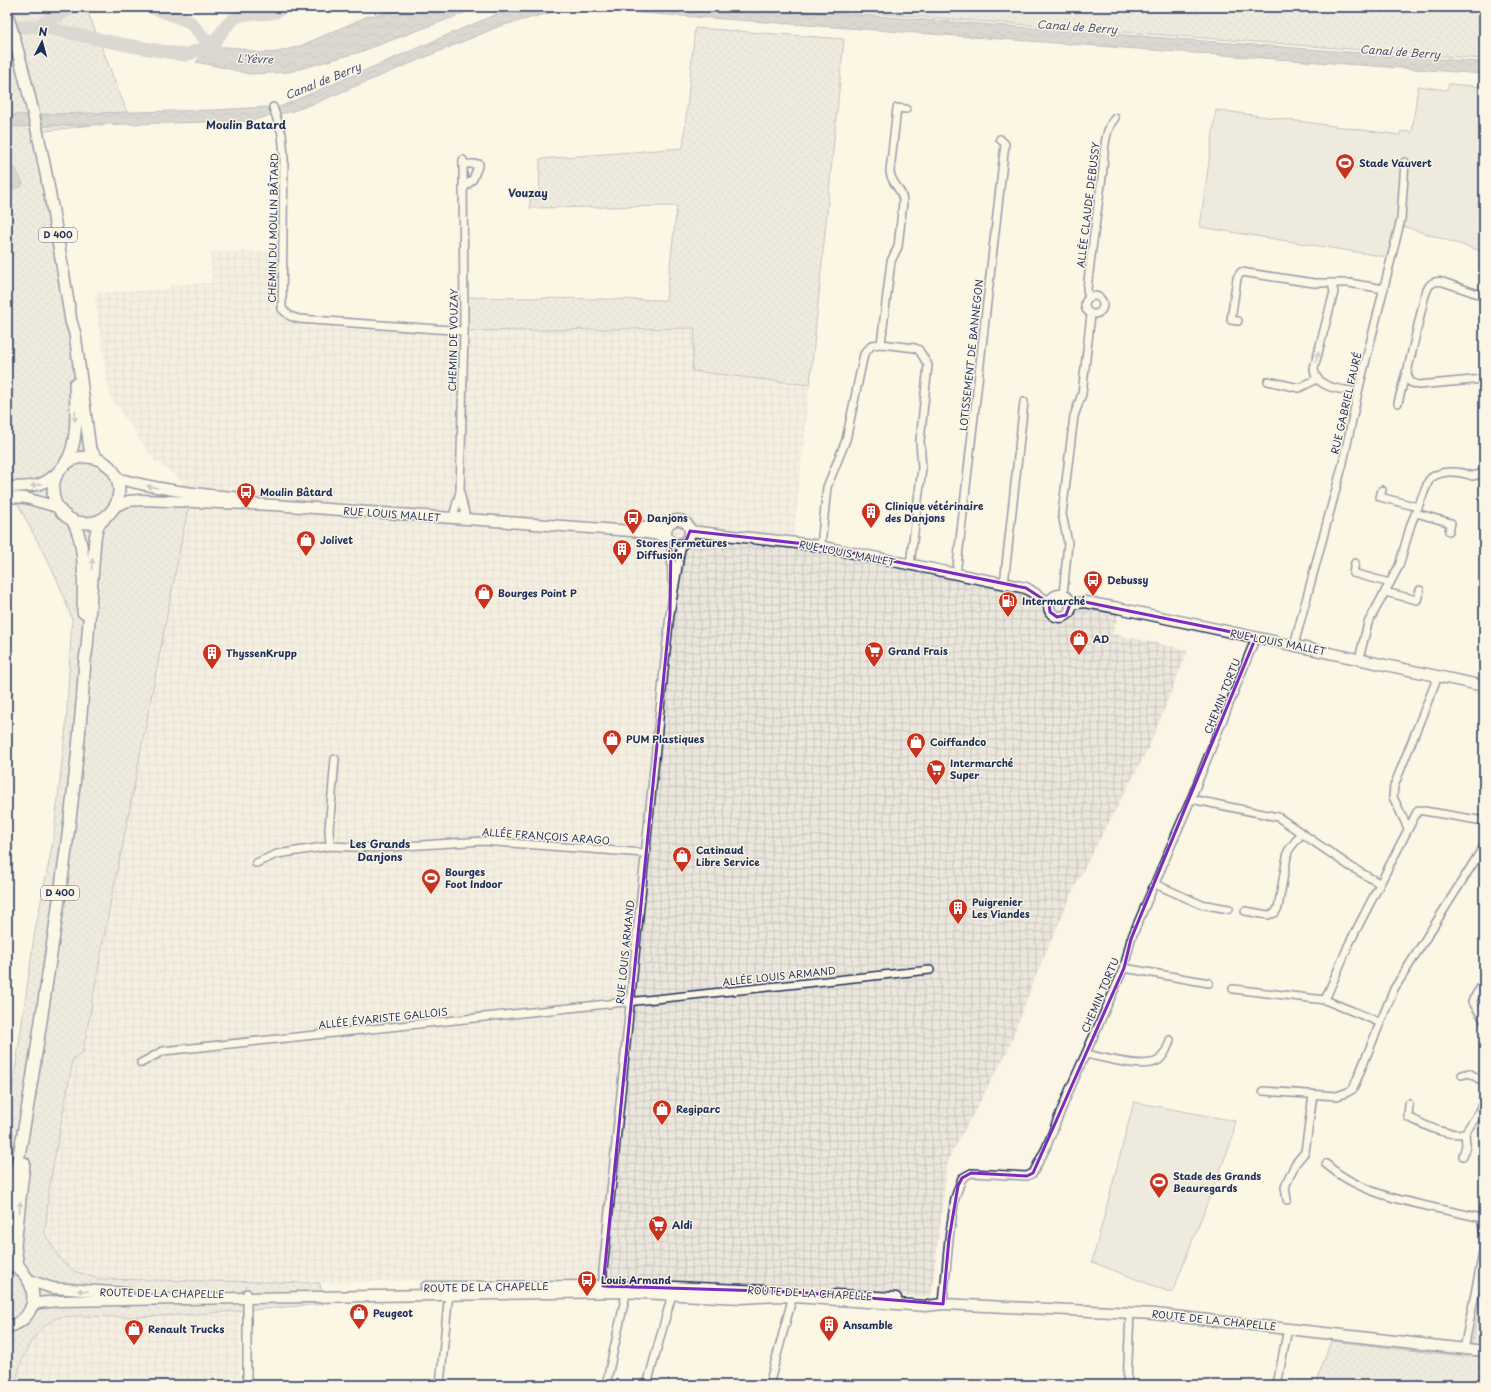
<svg xmlns="http://www.w3.org/2000/svg" width="1491" height="1392" font-family="'Playpen Sans',sans-serif">
  <defs>
    <pattern id="industrial-grid" width="8" height="8" patternUnits="userSpaceOnUse"><rect width="8" height="8" fill="#ece7dc"/><path d="M0 4h8M4 0v8" fill="none" stroke="#cac6bf"/></pattern>
    <pattern id="grass-dots" width="8" height="8" patternUnits="userSpaceOnUse"><rect width="8" height="8" fill="#dfdbd4"/><path d="M2 2h.1M6 6h.1" fill="none" stroke="#bfbcb8" stroke-width="1.8" stroke-linecap="round"/></pattern>
    <pattern id="water-waves" width="16" height="10" patternUnits="userSpaceOnUse"><rect width="16" height="10" fill="#b2b4b8"/><path d="M0 5q4-4 8 0t8 0" fill="none" stroke="#909399"/></pattern>
  </defs>
  <rect width="100%" height="100%" fill="#fcf5e5"/>
  <filter id="ink" filterUnits="userSpaceOnUse"><feTurbulence type="fractalNoise" baseFrequency=".025" numOctaves="2"/><feDisplacementMap in="SourceGraphic" scale="8" xChannelSelector="R" yChannelSelector="G"/><feConvolveMatrix kernelMatrix="1 2 1 2 8 2 1 2 1" color-interpolation-filters="sRGB"/></filter>
  <g filter="url(#ink)">
    <g fill="url(#industrial-grid)">
      <path d="M211 252H283L282 309 290 316 456 331 695 328 692 371 810 385 793 542 1092 603 1118 613 1113 634 1188 650 1149 747 1077 882 1034 980 1008 1050 948 1160 931 1297 501 1278 320 1283 99 1279 74 1271 60 1259 45 1234 49 1188 73 1059 83 1051 111 899 122 848 189 502 179 478 153 459 110 396 94 293 168 289 170 285 212 283Z"/>
      <path d="M240 1310V1385H15L24 1354 33 1338 47 1323 59 1317H135Z"/>
    </g>
    <g fill="url(#grass-dots)" stroke="#7d8599">
      <path d="M7 7H86L130 120 38 132 89 442C93 448 96 455 101 460 114 474 123 477 118 500L189 502 122 848 111 899 83 1052 73 1059 49 1188 45 1234 60 1259 74 1271 99 1279 320 1283 323 1304C261 1309 198 1315 135 1317 121 1318 66 1314 57 1318 30 1331 21 1359 15 1385H7V1128L35 931 53 842 66 726 72 619 57 579 7 483Z"/>
      <path d="M789 7H1484V59Z"/>
      <path d="M695 28 844 39 810 385 692 371 695 328 464 331V297L666 300 677 206 530 208V199H539L540 159 683 148Z"/>
      <path d="M1484 1281V1385H1315L1331 1341 1469 1357Z"/>
    </g>
    <g fill="#dfdbd4" stroke="#7d8599">
      <path d="M1449 84 1484 87V252L1396 224 1387 257 1200 227 1216 110 1400 135 1401 131 1412 132 1418 86 1446 90Z"/>
      <path d="M1134 1102 1235 1121 1233 1137 1172 1293 1092 1262Z"/>
    </g>
    <g fill="url(#water-waves)" stroke="#767f94">
      <path d="M419 7H472L467 12 360 52 289 72 248 74 226 68 196 62 211 46 240 48 259 53 278 52 300 46 366 17 387 12Z"/>
      <path d="M513 7H757L1466 61 1484 62V74L599 10H561L500 26 313 104C303 107 293 112 284 113 279 114 276 112 271 113L269 116 250 121 7 127V115L215 110 266 107 270 109 277 108Z"/>
      <path d="M7 168H15L23 183 21 187 7 190Z"/>
    </g>
    <g fill="none" stroke-linecap="round" stroke-linejoin="round">
      <g stroke="#b2b4b8" stroke-width="13">
        <path d="M151 7 190 22 211 46 224 56"/>
        <path d="M37 26 74 7"/>
        <path d="M7 28 37 26 126 45 185 55 211 46"/>
        <path d="M211 46C219 37 228 20 239 16 253 11 272 18 284 7"/>
      </g>
      <g stroke="#1b2f5e" stroke-width="10">
        <g id="minor">
          <path d="M273 107 282 134 284 156 282 309 290 316 299 319 464 331"/>
          <path d="M463 164H479L473 179 463 189"/>
          <path d="M1332 284 1334 292 1314 368C1315 389 1341 389 1358 392"/>
          <circle cx="1094" cy="305" r="9"/>
          <path d="M1484 296 1443 282C1430 279 1427 288 1424 299L1407 373 1410 382 1418 385 1484 379"/>
          <path d="M1089 297 1087 290C1091 252 1097 214 1102 177 1105 158 1102 133 1115 118"/>
          <path d="M1238 321 1231 320 1237 278 1241 272 1314 283H1349L1384 289"/>
          <path d="M881 344 891 261 898 247 903 202C903 189 890 183 890 171L897 108 906 109"/>
          <path d="M1268 381 1299 388 1317 379"/>
          <path d="M1398 403 1406 372"/>
          <path d="M1382 490 1380 497 1418 507"/>
          <path d="M460 492 464 331 463 160"/>
          <path d="M460 492 465 514 459 518 454 513Z"/>
          <path d="M1416 513 1451 523 1449 531"/>
          <path d="M671 541 672 581"/>
          <path d="M821 546 827 487 846 440 864 354 872 345 881 344 915 348 919 350 928 365 920 441 922 468 910 565"/>
          <path d="M1355 563 1353 573 1390 583"/>
          <path d="M956 575 1005 144 1000 139"/>
          <path d="M1004 584 1024 402"/>
          <path d="M1385 592 1417 600 1420 590"/>
          <path d="M1063 595 1068 543 1062 514 1074 416 1082 394 1091 314"/>
          <path d="M1294 645 1343 463 1358 392 1401 219 1405 162"/>
          <path d="M1359 659 1368 623 1399 566 1411 524 1429 480C1439 469 1460 471 1472 476L1481 474 1484 468"/>
          <path d="M1191 799 1278 817 1351 867 1379 883"/>
          <path d="M1408 828 1393 797 1394 786 1438 676"/>
          <path d="M330 846 329 829 335 759"/>
          <path d="M256 863 277 854 330 846 375 848 483 841 644 853"/>
          <path d="M1155 884 1200 904 1229 909"/>
          <path d="M1245 911 1268 915 1275 913 1278 908 1288 851 1301 834"/>
          <path d="M1124 968 1209 983"/>
          <path d="M1484 982 1472 1001 1484 1020"/>
          <path d="M1233 989 1325 1000 1349 944 1418 810 1484 821"/>
          <path d="M1325 1000 1379 1022"/>
          <path d="M1086 1054C1101 1057 1148 1071 1160 1059 1165 1054 1168 1047 1170 1040"/>
          <path d="M141 1063 163 1051 930 970"/>
          <path d="M1462 1075 1469 1073 1484 1082"/>
          <path d="M1263 1091 1337 1096 1348 1092 1353 1089 1394 989 1484 846"/>
          <path d="M1409 1104 1408 1117C1425 1125 1445 1137 1465 1133L1476 1117 1484 1101"/>
          <path d="M1463 1156 1466 1145 1465 1133"/>
          <path d="M1326 1164C1366 1200 1430 1205 1481 1218L1484 1235"/>
          <path d="M1287 1200 1285 1187 1295 1164 1305 1152 1313 1095"/>
          <path d="M603 1292V1270L664 670 670 614 682 543"/>
          <path d="M943 1304 949 1239 955 1198 962 1178 971 1173 1027 1176 1033 1173 1046 1148 1069 1091 1124 968 1131 939 1191 799 1256 637"/>
          <path d="M1464 1349 1484 1248"/>
          <path d="M247 1385V1293"/>
          <path d="M440 1385 449 1291"/>
          <path d="M606 1385 628 1285"/>
          <path d="M647 1385 673 1291"/>
          <path d="M769 1385 794 1292"/>
          <path d="M1127 1385 1130 1312"/>
          <path d="M1277 1385 1288 1328"/>
        </g>
      </g>
      <g stroke="#1b2f5e" stroke-width="13">
        <g id="secondary">
          <path d="M117 477 120 479C157 489 195 494 234 497"/>
          <path d="M7 487C33 486 40 489 60 470"/>
          <path d="M7 497 26 498 57 507"/>
          <path d="M116 506 128 501 141 500 273 505 632 531 661 535 668 539"/>
          <circle cx="678" cy="532" r="12"/>
          <path d="M643 527H667"/>
          <path d="M690 531 814 545 1026 588 1049 603"/>
          <circle cx="1060" cy="606" r="11"/>
          <path d="M1070 604 1085 602 1118 608 1484 686"/>
          <path d="M29 1280 52 1288 128 1293"/>
          <path d="M652 1286 764 1291"/>
          <path d="M426 1287 600 1286"/>
          <path d="M836 1295 896 1298"/>
          <path d="M31 1307 38 1303 58 1301 620 1292 741 1298 779 1296 926 1306 943 1304 1155 1314 1484 1351"/>
        </g>
      </g>
      <g stroke="#1b2f5e" stroke-width="14">
        <g id="primary">
          <path d="M7 14C38 115 55 218 71 321L75 334 89 442 90 449 97 459"/>
          <circle cx="86" cy="490" r="33"/>
          <path d="M65 464C79 445 76 407 75 384"/>
          <path d="M72 520C87 543 83 585 83 612"/>
          <path d="M7 1213C25 1134 36 1054 48 974 64 869 79 765 85 659L87 648 95 538 98 525 104 519"/>
          <path d="M7 1263C40 1274 43 1319 7 1327"/>
          <path d="M23 1272 18 1265 15 1246 24 1163"/>
        </g>
      </g>
      <use href="#minor" stroke="#fcf5e5" stroke-width="7"/>
      <use href="#secondary" stroke="#fcf5e5" stroke-width="10"/>
      <use href="#primary" stroke="#fcf5e5" stroke-width="11"/>
    </g>
    <defs><path id="oneway-solid" d="M-6-.8H1V-3.2L6.5 0L1 3.2V.8H-6Z"/></defs>
    <g fill="#8c92a2">
      <use href="#oneway-solid" transform="translate(1317 357) rotate(-76)"/>
      <use href="#oneway-solid" transform="translate(75 416) rotate(93)"/>
      <use href="#oneway-solid" transform="translate(36 485) rotate(169)"/>
      <use href="#oneway-solid" transform="translate(152 487) rotate(-170)"/>
      <use href="#oneway-solid" transform="translate(92 564) rotate(-85)"/>
      <use href="#oneway-solid" transform="translate(20 1207) rotate(-85)"/>
      <use href="#oneway-solid" transform="translate(83 1291) rotate(-176)"/>
    </g>
  </g>
  <path d="M0 0H1491V1392H0ZM690 531 814 545 1026 588 1049 603 1050 612 1057 617 1066 615 1070 604 1085 602 1256 637 1131 939 1124 968 1033 1173 1027 1176 971 1173 962 1178 958 1186 949 1239 943 1304 794 1292 603 1286 670 614 671 541H686Z" fill="#fcf5e5" fill-opacity=".55" fill-rule="evenodd"/>
  <path fill="none" stroke="#7b2cbf" stroke-width="3" stroke-linejoin="round" d="M690 531 814 545 1026 588 1049 603 1050 612 1057 617 1066 615 1070 604 1085 602 1256 637 1131 939 1124 968 1033 1173 1027 1176 971 1173 962 1178 958 1186 949 1239 943 1304 794 1292 603 1286 670 614 671 541H686Z"/>
  <defs>
    <g id="stadium-pin" transform="scale(1)"><path d="M0 17L-7.5 6A9.5 9.5 0 1 1 7.5 6Z" fill="#c8321e" stroke="#fcf5e5"/><path d="M0-5a6.5 5 0 1 0 0 10a6.5 5 0 1 0 0-10ZM-3.5-1.8h7v3.6h-7Z" fill="#fff"/></g>
    <g id="bus-pin" transform="scale(1)"><path d="M0 17L-7.5 6A9.5 9.5 0 1 1 7.5 6Z" fill="#c8321e" stroke="#fcf5e5"/><path d="M-5-6H5V4H4V6H2V4H-2V6H-4V4H-5ZM-3.5-4V0h7V-4ZM-3.5 1.2v1.5H-2V1.2ZM2 1.2v1.5H3.5V1.2Z" fill="#fff"/></g>
    <g id="building-pin" transform="scale(1)"><path d="M0 17L-7.5 6A9.5 9.5 0 1 1 7.5 6Z" fill="#c8321e" stroke="#fcf5e5"/><path d="M-4-6H4V6H1V3H-1V6H-4ZM-2.5-4.3h1.7v1.8h-1.7ZM.8-4.3h1.7v1.8H.8ZM-2.5-1h1.7V.8h-1.7ZM.8-1h1.7V.8H.8Z" fill="#fff"/></g>
    <g id="shop-pin" transform="scale(1)"><path d="M0 17L-7.5 6A9.5 9.5 0 1 1 7.5 6Z" fill="#c8321e" stroke="#fcf5e5"/><path d="M-5-2.5h2.3a2.7 3.5 0 0 1 5.4 0H5L5.5 6h-11ZM-1.5-2.5h3a1.5 2.3 0 0 0-3 0Z" fill="#fff"/></g>
    <g id="fuel-pin" transform="scale(1)"><path d="M0 17L-7.5 6A9.5 9.5 0 1 1 7.5 6Z" fill="#c8321e" stroke="#fcf5e5"/><path d="M-5.5-6h7V0h2V4h1.3V-2.5L3-4.5l.8-.8L6-3V5H2.5V1h-1V6h-7ZM-4.2-4.7v3.2H.2V-4.7Z" fill="#fff"/></g>
    <g id="supermarket-pin" transform="scale(1)"><path d="M0 17L-7.5 6A9.5 9.5 0 1 1 7.5 6Z" fill="#c8321e" stroke="#fcf5e5"/><path d="M-6-5.5h2.5l.6 2H6L4.5 2H-2.5L-4.4-4H-6ZM-1.5 3.2a1.3 1.3 0 1 0 .1 0ZM3 3.2a1.3 1.3 0 1 0 .1 0Z" fill="#fff"/></g>
  </defs>
  <g fill-rule="evenodd">
    <use href="#stadium-pin" x="1345" y="163"/>
    <use href="#bus-pin" x="246" y="492"/>
    <use href="#building-pin" x="871" y="512"/>
    <use href="#bus-pin" x="633" y="518"/>
    <use href="#shop-pin" x="306" y="540"/>
    <use href="#building-pin" x="622" y="549"/>
    <use href="#bus-pin" x="1093" y="580"/>
    <use href="#shop-pin" x="484" y="593"/>
    <use href="#fuel-pin" x="1008" y="601"/>
    <use href="#shop-pin" x="1079" y="639"/>
    <use href="#supermarket-pin" x="874" y="651"/>
    <use href="#building-pin" x="212" y="653"/>
    <use href="#shop-pin" x="612" y="739"/>
    <use href="#shop-pin" x="916" y="742"/>
    <use href="#supermarket-pin" x="936" y="769"/>
    <use href="#shop-pin" x="682" y="856"/>
    <use href="#stadium-pin" x="431" y="878"/>
    <use href="#building-pin" x="958" y="908"/>
    <use href="#shop-pin" x="662" y="1109"/>
    <use href="#stadium-pin" x="1159" y="1182"/>
    <use href="#supermarket-pin" x="658" y="1225"/>
    <use href="#bus-pin" x="587" y="1280"/>
    <use href="#shop-pin" x="359" y="1313"/>
    <use href="#building-pin" x="829" y="1325"/>
    <use href="#shop-pin" x="134" y="1329"/>
  </g>
  <g text-anchor="middle" stroke-width="3" stroke-linejoin="round" paint-order="stroke">
    <g fill="#fcf5e5" stroke="#5e6a86" stroke-width="1">
      <rect x="39" y="228" width="38" height="14" rx="3"/>
      <rect x="41" y="886" width="38" height="14" rx="3"/>
    </g>
    <g font-size="9" font-weight="bold" fill="#1b2f5e">
      <text x="58" y="238">D 400</text>
      <text x="60" y="896">D 400</text>
    </g>
    <g font-size="10" font-weight="bold" fill="#1b2f5e" stroke="#fcf5e5" text-anchor="start">
      <text x="1359" y="167">Stade Vauvert</text>
      <text x="260" y="496">Moulin Bâtard</text>
      <text x="885" y="510">Clinique vétérinaire<tspan x="885" dy="12">des Danjons</tspan></text>
      <text x="647" y="522">Danjons</text>
      <text x="320" y="544">Jolivet</text>
      <text x="636" y="547">Stores Fermetures<tspan x="636" dy="12">Diffusion</tspan></text>
      <text x="1107" y="584">Debussy</text>
      <text x="498" y="597">Bourges Point P</text>
      <text x="1022" y="605">Intermarché</text>
      <text x="1093" y="643">AD</text>
      <text x="888" y="655">Grand Frais</text>
      <text x="226" y="657">ThyssenKrupp</text>
      <text x="626" y="743">PUM Plastiques</text>
      <text x="930" y="746">Coiffandco</text>
      <text x="950" y="767">Intermarché<tspan x="950" dy="12">Super</tspan></text>
      <text x="696" y="854">Catinaud<tspan x="696" dy="12">Libre Service</tspan></text>
      <text x="445" y="876">Bourges<tspan x="445" dy="12">Foot Indoor</tspan></text>
      <text x="972" y="906">Puigrenier<tspan x="972" dy="12">Les Viandes</tspan></text>
      <text x="676" y="1113">Regiparc</text>
      <text x="1173" y="1180">Stade des Grands<tspan x="1173" dy="12">Beauregards</tspan></text>
      <text x="672" y="1229">Aldi</text>
      <text x="601" y="1284">Louis Armand</text>
      <text x="373" y="1317">Peugeot</text>
      <text x="843" y="1329">Ansamble</text>
      <text x="148" y="1333">Renault Trucks</text>
    </g>
    <g font-size="10" fill="#1b2f5e" stroke="#fcf5e5">
      <text transform="translate(1088 205) rotate(-83)" y="4">ALLÉE CLAUDE DEBUSSY</text>
      <text transform="translate(273 228) rotate(-89)" y="4">CHEMIN DU MOULIN BÂTARD</text>
      <text transform="translate(453 340) rotate(-89)" y="4">CHEMIN DE VOUZAY</text>
      <text transform="translate(971 355) rotate(-84)" y="4">LOTISSEMENT DE BANNEGON</text>
      <text transform="translate(1346 403) rotate(-77)" y="4">RUE GABRIEL FAURÉ</text>
      <text transform="translate(392 514) rotate(4)" y="4">RUE LOUIS MALLET</text>
      <text transform="translate(847 553) rotate(11)" y="4">RUE LOUIS MALLET</text>
      <text transform="translate(1278 642) rotate(11)" y="4">RUE LOUIS MALLET</text>
      <text transform="translate(1222 696) rotate(-68)" y="4">CHEMIN TORTU</text>
      <text transform="translate(546 836) rotate(4)" y="4">ALLÉE FRANÇOIS ARAGO</text>
      <text transform="translate(625 952) rotate(-84)" y="4">RUE LOUIS ARMAND</text>
      <text transform="translate(779 976) rotate(-6)" y="4">ALLÉE LOUIS ARMAND</text>
      <text transform="translate(1100 995) rotate(-67)" y="4">CHEMIN TORTU</text>
      <text transform="translate(383 1018) rotate(-6)" y="4">ALLÉE ÉVARISTE GALLOIS</text>
      <text transform="translate(486 1287) rotate(-1)" y="4">ROUTE DE LA CHAPELLE</text>
      <text transform="translate(162 1293) rotate(1)" y="4">ROUTE DE LA CHAPELLE</text>
      <text transform="translate(810 1293) rotate(3)" y="4">ROUTE DE LA CHAPELLE</text>
      <text transform="translate(1214 1320) rotate(6)" y="4">ROUTE DE LA CHAPELLE</text>
    </g>
    <g font-size="11" font-style="italic" fill="#485779" stroke="#fcf5e5">
      <text transform="translate(1077 27) rotate(4)" y="4">Canal de Berry</text>
      <text transform="translate(1400 52) rotate(4)" y="4">Canal de Berry</text>
      <text transform="translate(255 59) rotate(2)" y="4">L'Yèvre</text>
      <text transform="translate(323 81) rotate(-22)" y="4">Canal de Berry</text>
    </g>
    <g font-size="11" font-weight="bold" fill="#1b2f5e" stroke="#fcf5e5">
      <text x="246" y="129">Moulin Batard</text>
      <text x="528" y="197">Vouzay</text>
      <text x="380" y="848">Les Grands<tspan x="380" dy="13">Danjons</tspan></text>
    </g>
  </g>
  <rect width="1491" height="1392" fill="none" stroke="#fcf5e5" stroke-width="24"/>
  <rect x="12" y="12" width="1467" height="1368" fill="none" stroke="#1b2f5e" stroke-width="1.5" filter="url(#ink)"/>
  <g transform="translate(42 42) rotate(6)" stroke="#fcf5e5" stroke-width="3" paint-order="stroke">
  <path d="M0-3L7 15L0 10L-7 15Z" fill="#1b2f5e"/>
  <text y="-6" font-size="11" font-weight="bold" text-anchor="middle" fill="#1b2f5e">N</text>
  </g>
</svg>
